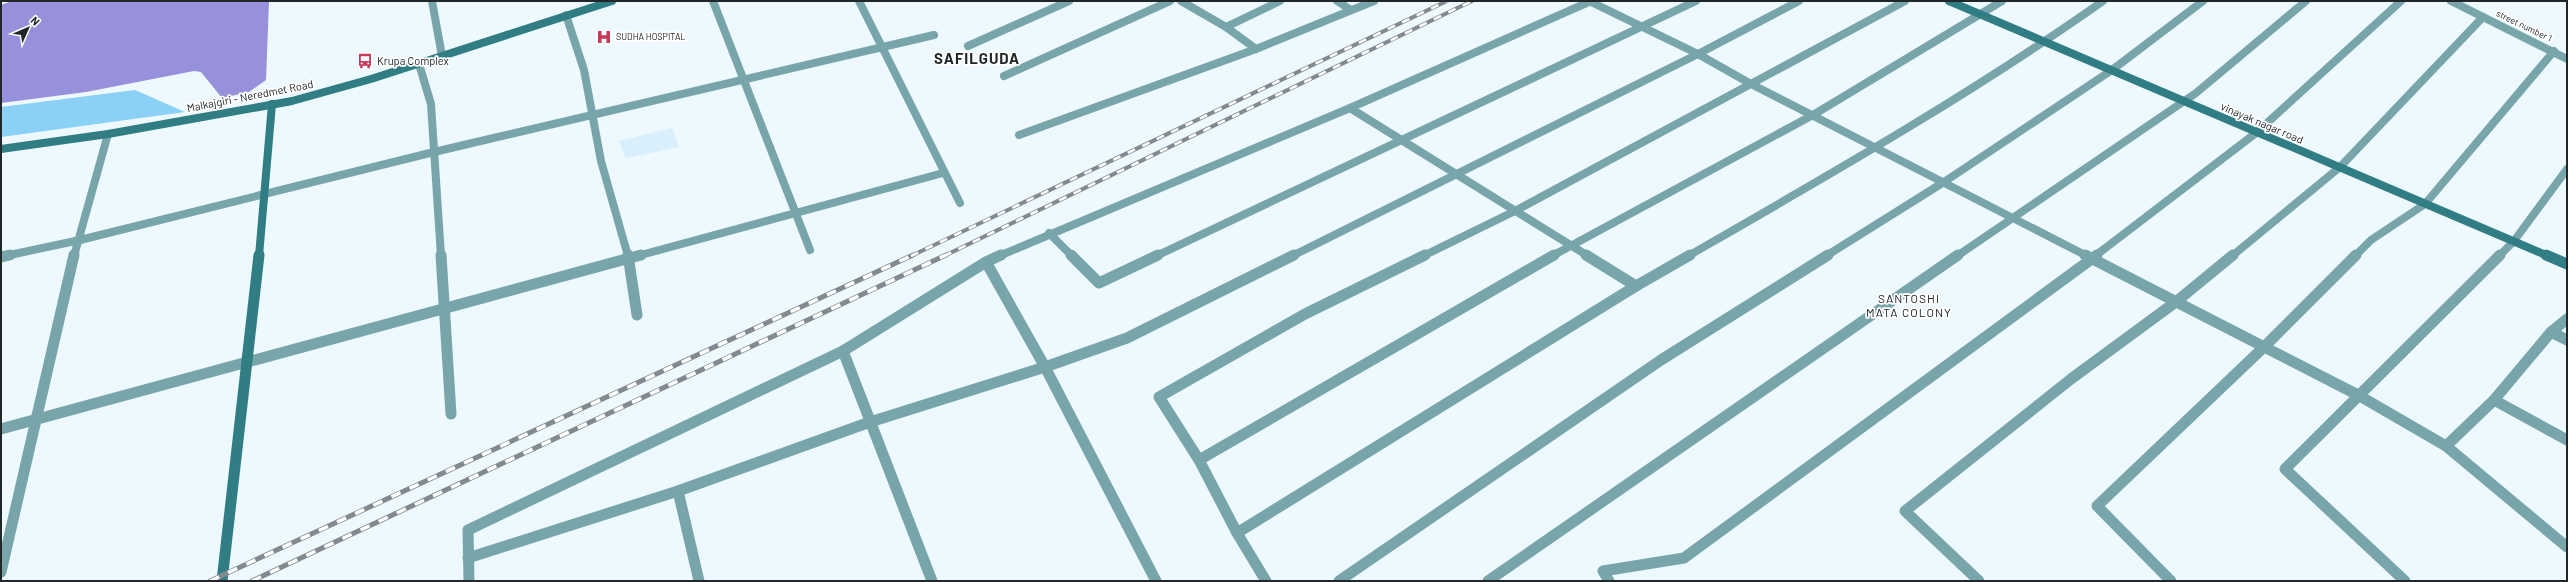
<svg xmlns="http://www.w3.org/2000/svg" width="2568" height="582" font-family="Barlow,sans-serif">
  <rect width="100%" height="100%" fill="#edf8ff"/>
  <path fill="#d9effb" d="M672 128 679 147 626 158 619 141Z"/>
  <path fill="#8ad1f5" d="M135 90 185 112 1 137V107Z"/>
  <path fill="#9790db" d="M12 1H269L266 80 249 92 222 98 201 72 194 71 86 92 1 103V5Z"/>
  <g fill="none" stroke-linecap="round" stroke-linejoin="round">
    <g stroke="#78a5aa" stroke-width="8">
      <path d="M432 1 442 56"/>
      <path d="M713 1 810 250"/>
      <path d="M859 1 960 203"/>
      <path d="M1181 1 1226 27 1256 49"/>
      <path d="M1337 1 1351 10"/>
      <path d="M1589 1 1698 54 1751 84 2087 256"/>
      <path d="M2451 1 2567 59"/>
      <path d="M566 15 584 70 601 161 628 256"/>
      <path d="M1226 27 1280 1"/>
      <path d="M968 46 1069 1"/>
      <path d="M419 64 431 104 441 256"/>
      <path d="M1004 76 1170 1"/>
      <path d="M1350 108 1588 256"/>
      <path d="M1019 135 1256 49 1374 1"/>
      <path d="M1049 233 1072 256"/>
      <path d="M5 256 80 240 434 152 934 35"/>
      <path d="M74 256 108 134"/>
      <path d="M637 256 943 173"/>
      <path d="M999 256 1350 108 1591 1"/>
      <path d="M1156 256 1696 1"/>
      <path d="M1292 256 1698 54 1799 1"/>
      <path d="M1423 256 1515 211 1905 1"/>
      <path d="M1552 256 1813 115 2002 1"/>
      <path d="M1688 256C1829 175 1970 95 2103 1"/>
      <path d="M1826 256 1944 182 2112 70 2203 1"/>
      <path d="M1957 256 2196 93 2306 1"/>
      <path d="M2095 256 2256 133 2401 1"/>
      <path d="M2232 256 2340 167 2483 17"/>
      <path d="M2355 256 2371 240 2425 204 2554 51"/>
      <path d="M2499 256 2514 241 2567 169"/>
    </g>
    <g stroke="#78a5aa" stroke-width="11">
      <path d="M441 255 451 414"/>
      <path d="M628 255 637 315"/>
      <path d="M1071 255 1099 283 1158 255"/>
      <path d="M1586 255 1636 286"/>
      <path d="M2085 255 2358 395 2446 446 2567 547"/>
      <path d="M1 257 10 255"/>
      <path d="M986 262 1045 367 1156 581"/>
      <path d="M2551 332 2567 340"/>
      <path d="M843 351 932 581"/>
      <path d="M2494 400 2567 440"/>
      <path d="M1 429 641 255"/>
      <path d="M2446 446 2494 400 2551 332 2567 319"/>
      <path d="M1199 460 1554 255"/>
      <path d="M678 491 699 581"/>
      <path d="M1237 533 1636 286 1690 255"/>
      <path d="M468 558 678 491 870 422 1045 367 1127 338 1294 255"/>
      <path d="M1 572 74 255"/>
      <path d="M469 581 468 530 843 351 986 262 1001 255"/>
      <path d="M1266 581 1237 533 1199 460 1159 397 1305 314 1425 255"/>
      <path d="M1339 581 1661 360 1828 255"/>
      <path d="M1488 581 1958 255"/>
      <path d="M1609 581 1603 571 1684 558 2097 255"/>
      <path d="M1979 581 1905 511 2071 379 2177 301 2233 255"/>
      <path d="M2171 581 2097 506 2264 347 2356 255"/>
      <path d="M2405 581 2285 469 2500 255"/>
    </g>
    <g stroke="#317d84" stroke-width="8">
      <path d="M1949 1 2548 256"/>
      <path d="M1 149 108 134 292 101 371 79 612 1"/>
      <path d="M259 256 272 104"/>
    </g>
    <g stroke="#317d84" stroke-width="11">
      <path d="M2546 255 2567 264"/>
      <path d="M222 581 259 255"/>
    </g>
    <g stroke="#828a8f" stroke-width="4">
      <g id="rail-far1">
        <path d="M911 256 1447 1"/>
        <path d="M944 256 1472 1"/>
      </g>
    </g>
    <g stroke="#828a8f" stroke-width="5">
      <g id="rail">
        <path d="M210 581 913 255"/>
        <path d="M252 581 946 255"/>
      </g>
    </g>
    <use href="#rail-far1" stroke="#fff" stroke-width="2.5" stroke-dasharray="8" stroke-linecap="butt"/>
    <use href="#rail" stroke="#fff" stroke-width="3.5" stroke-dasharray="10" stroke-linecap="butt"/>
  </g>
  <defs>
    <g id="hospital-bare" transform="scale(1.2)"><path d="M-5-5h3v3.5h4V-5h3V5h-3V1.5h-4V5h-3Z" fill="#c8385a" stroke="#fff" stroke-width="2.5" paint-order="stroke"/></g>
    <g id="bus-bare" transform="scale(1.2)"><path d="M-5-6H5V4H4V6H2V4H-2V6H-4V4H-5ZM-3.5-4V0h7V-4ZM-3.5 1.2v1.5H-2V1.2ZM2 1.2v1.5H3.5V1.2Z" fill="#c8385a" stroke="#fff" stroke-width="2.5" paint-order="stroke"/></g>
  </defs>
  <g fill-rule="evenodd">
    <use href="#hospital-bare" x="604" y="37"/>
    <use href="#bus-bare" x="365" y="61"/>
  </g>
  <g text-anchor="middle" stroke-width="3.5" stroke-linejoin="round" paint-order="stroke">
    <g font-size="9" fill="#212629" stroke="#fff">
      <text transform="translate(2524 26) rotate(26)" y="3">street number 1</text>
    </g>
    <g font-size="9" fill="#212629" stroke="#fff" text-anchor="start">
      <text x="616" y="40">SUDHA HOSPITAL</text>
    </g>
    <g font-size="11" fill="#212629" stroke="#fff" text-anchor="start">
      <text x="377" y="65">Krupa Complex</text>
    </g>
    <g font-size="11" fill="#212629" stroke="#fff">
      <text transform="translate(250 96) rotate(-11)" y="4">Malkajgiri - Neredmet Road</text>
      <text transform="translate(2262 123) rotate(23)" y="4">vinayak nagar road</text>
    </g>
    <g font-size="12" letter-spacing="1" fill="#212629" stroke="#fff">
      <text x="1909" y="303">SANTOSHI<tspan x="1909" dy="14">MATA COLONY</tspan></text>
    </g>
    <g font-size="15" font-weight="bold" letter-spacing="1" fill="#212629" stroke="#fff">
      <text x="977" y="64">SAFILGUDA</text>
    </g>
  </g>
  <rect width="2568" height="582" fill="none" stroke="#212629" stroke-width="4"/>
  <g transform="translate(28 28) rotate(45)" stroke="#ffffff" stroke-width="3" paint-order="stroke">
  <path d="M0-3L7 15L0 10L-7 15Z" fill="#212629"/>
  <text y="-6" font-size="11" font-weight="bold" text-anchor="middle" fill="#212629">N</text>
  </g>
</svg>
